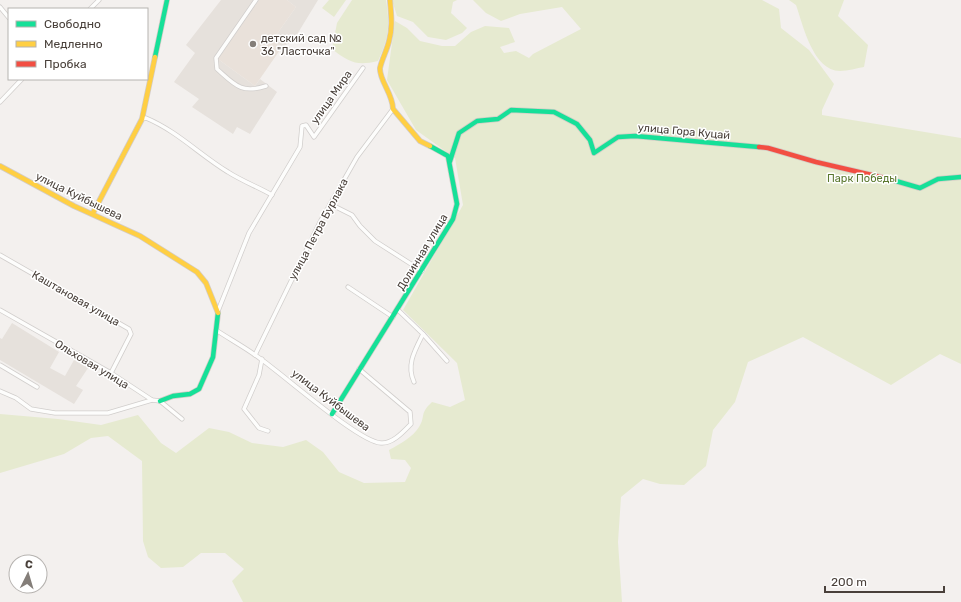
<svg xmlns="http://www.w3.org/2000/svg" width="961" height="602" font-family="Rubik,sans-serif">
  <rect width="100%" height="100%" fill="#f3f0ee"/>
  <g fill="#e6e1dc">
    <path d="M221 0H259L218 59 255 86 260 79 277 92 250 134 237 127 233 134 192 107 199 99 174 82 195 53 186 45Z"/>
    <path d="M287 0H318L293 41 282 47 272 41 296 7Z"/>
    <path d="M12 323 59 352 50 368 65 376 74 360 88 368 76 386 83 390 74 404 0 360V338L2 339Z"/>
  </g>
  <path fill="#e9e1da" d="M259 0H287L296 7 272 41 282 47 255 86 218 59Z"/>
  <g fill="#e6ead0">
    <path d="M329 0H346L334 17 322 8Z"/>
    <path d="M352 0H386C390 27 389 36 378 61 357 66 350 63 332 49L337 23Z"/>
    <path d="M392 0H457L453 2 451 13 467 28 462 33 446 40 428 37 413 22 397 16Z"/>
    <path d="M473 0H762L779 9 781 28 809 50 834 84 822 110V115L961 138V364L940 354 891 385 803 337 748 362 735 402 713 430 706 466 684 485 660 484 643 479 621 497 618 542 622 602H243L232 581 244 569 225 553H201L183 567 161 568 148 557 143 541 142 461 108 436 91 438 64 454 0 473V414L58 419 101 425 138 415 161 443 176 453 209 428 229 432 252 443 283 447 306 440 323 452 339 472 364 483 405 482 411 468 405 460 391 459 389 450C400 444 413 437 419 427 426 416 419 414 432 402L450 407 465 400 457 363 403 310 463 205 455 158 416 130 387 80 395 21 407 28 420 41 442 46H455L471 32 485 26 509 28 515 42 500 47 504 53 516 51 529 58 533 54 581 29 562 7 520 14 501 21 486 13Z"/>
    <path d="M789 0H844L838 16 868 45 864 67C857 68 848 71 840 71 813 71 803 25 796 5Z"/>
  </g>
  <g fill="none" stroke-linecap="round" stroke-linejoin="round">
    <g stroke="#d1cecc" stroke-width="5">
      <g id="street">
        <path d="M256 0 216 58 217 69C235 85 241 94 266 86"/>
        <path d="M0 7 9 18"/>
        <path d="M90 9 99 0"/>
        <path d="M0 102 22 79"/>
        <path d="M142 119 146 118C177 131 200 155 228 172 242 181 258 187 272 195"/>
        <path d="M330 204 352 215 360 226 375 241 422 271"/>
        <path d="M0 255 129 329 131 334 111 373"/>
        <path d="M348 287 393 317"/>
        <path d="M0 310 111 373 152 400 160 401 182 419"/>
        <path d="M398 310 423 334 447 361"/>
        <path d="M218 311 249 233 300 147 302 126 306 125 314 137 363 68"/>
        <path d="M216 330C231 340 248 349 262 360 285 376 359 442 381 443 393 444 404 431 411 424L410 412 359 369"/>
        <path d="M255 355 320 222 357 157 393 109"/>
        <path d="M262 359 259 375 244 409 259 428 268 431"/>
        <path d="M0 365 37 387"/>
        <path d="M414 382C406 365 415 350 423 334"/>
        <path d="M0 391 16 398 31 409 55 413H108L152 400"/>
      </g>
    </g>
    <g stroke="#d3ccc6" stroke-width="6">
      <g id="fast">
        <path d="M155 57 167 0"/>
        <path d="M450 161 459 133 477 121 498 119 511 110 554 112 577 124 590 140 594 153 618 137 635 136 759 147"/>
        <path d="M889 179 920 188 938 179 961 177"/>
        <path d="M160 401 173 396 190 394 199 389 213 357 218 313"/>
        <path d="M332 414 453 219 457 204 448 156 430 146"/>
      </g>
    </g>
    <g stroke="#d3ccc6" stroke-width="6">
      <g id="slow">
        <path d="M390 0C391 14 393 27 389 41 387 50 382 59 380 68 379 80 393 94 393 109L420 141 430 146"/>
        <path d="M0 166 74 206 140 236 197 272 206 283 218 313"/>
        <path d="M93 213 142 119 155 57"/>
      </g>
    </g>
    <g stroke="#d3ccc6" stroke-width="6">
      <path id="jam" d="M759 147 768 148 816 162 889 179"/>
    </g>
    <use href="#street" stroke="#fdfdfc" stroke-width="3.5"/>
    <use href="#fast" stroke="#16e098" stroke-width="4.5"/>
    <use href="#slow" stroke="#ffcf43" stroke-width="4.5"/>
    <use href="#jam" stroke="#f24e42" stroke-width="4.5"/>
  </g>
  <circle fill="#847e79" stroke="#fff" stroke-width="1.5" cx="253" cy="44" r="4"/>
  <g text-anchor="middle" stroke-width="3" stroke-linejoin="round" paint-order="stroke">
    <g font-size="11" fill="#49403a" stroke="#fff" text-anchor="start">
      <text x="261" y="42">детский сад №<tspan x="261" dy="13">36 "Ласточка"</tspan></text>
    </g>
    <g font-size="11" fill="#49403a" stroke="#fff">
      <text transform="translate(331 97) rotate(-55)" y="4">улица Мира</text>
      <text transform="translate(684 131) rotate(5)" y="4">улица Гора Куцай</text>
      <text transform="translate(79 196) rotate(26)" y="4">улица Куйбышева</text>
      <text transform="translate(318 229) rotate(-62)" y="4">улица Петра Бурлака</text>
      <text transform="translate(422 252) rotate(-59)" y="4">Долинная улица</text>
      <text transform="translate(76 298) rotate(30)" y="4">Каштановая улица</text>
      <text transform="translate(92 364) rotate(31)" y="4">Ольховая улица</text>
      <text transform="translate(331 400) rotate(37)" y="4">улица Куйбышева</text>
    </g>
    <g font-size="11" fill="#5b782f" stroke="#fff">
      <text x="862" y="182">Парк Победы</text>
    </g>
  </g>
  <rect x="8" y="8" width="140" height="72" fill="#ffffff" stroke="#b6b3b0"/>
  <rect x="16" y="21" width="20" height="6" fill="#16e098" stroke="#b6b3b0"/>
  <text x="44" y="28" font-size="12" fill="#49403a">Свободно</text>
  <rect x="16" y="41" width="20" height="6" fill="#ffcf43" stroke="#b6b3b0"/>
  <text x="44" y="48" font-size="12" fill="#49403a">Медленно</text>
  <rect x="16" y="61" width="20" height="6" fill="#f24e42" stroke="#b6b3b0"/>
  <text x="44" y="68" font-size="12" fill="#49403a">Пробка</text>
  <g transform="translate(28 574) rotate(5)"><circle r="19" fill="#ffffff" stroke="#b6b3b0"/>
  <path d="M0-3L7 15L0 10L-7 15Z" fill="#847e79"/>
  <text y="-6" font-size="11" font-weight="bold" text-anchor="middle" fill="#49403a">С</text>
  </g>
  <path d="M825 586v6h119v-6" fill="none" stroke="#49403a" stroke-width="2"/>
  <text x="831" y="586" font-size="12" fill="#49403a" stroke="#ffffff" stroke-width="3" paint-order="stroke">200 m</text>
</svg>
